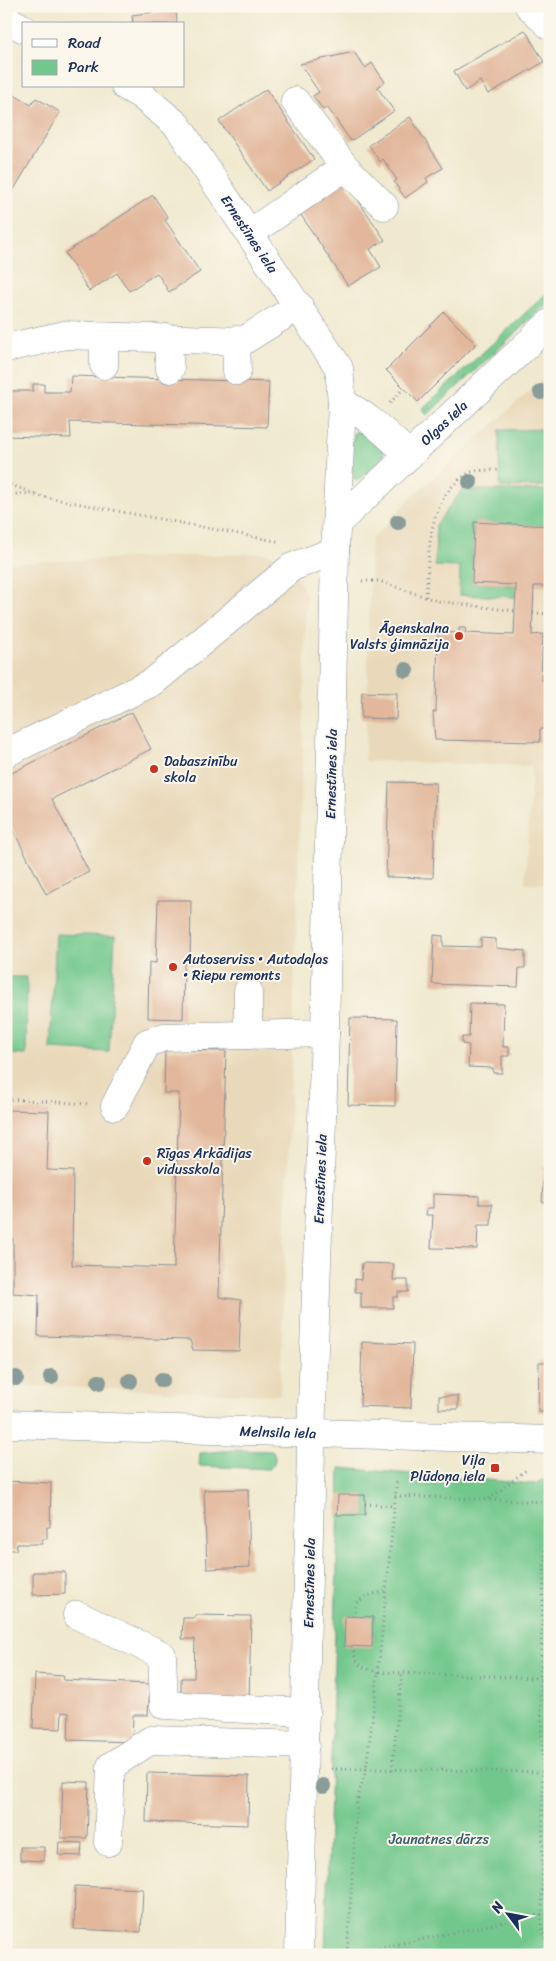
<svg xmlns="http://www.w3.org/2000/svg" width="556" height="1961" font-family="Sriracha,sans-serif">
  <rect width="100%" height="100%" fill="#fbf7ec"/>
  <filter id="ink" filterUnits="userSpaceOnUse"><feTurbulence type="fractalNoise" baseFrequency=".02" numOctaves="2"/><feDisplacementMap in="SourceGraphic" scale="10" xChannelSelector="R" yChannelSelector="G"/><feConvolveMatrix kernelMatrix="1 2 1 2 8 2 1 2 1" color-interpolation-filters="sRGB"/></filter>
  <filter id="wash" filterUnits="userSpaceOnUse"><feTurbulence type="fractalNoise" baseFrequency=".0096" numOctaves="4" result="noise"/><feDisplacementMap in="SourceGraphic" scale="20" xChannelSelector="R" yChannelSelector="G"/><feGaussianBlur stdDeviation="1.12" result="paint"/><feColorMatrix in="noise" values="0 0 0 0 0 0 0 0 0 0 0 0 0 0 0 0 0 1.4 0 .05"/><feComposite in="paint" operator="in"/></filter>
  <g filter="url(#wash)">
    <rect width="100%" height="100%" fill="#f0e9cf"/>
    <g fill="#e9d9ba">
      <path d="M550 373V884L525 883 532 766 365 761 366 718 396 719 367 692 371 540 410 499Z"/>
      <path d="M264 553 286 559 306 594 304 710 280 1395 6 1385V563Z"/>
    </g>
    <g fill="#72c88c" stroke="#467c75">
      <path d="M550 290V301L427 415 422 409Z"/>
      <path d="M550 429V486L500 487 499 430Z"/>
      <path d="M363 430 384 451 382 460 357 481 352 477V440L355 432Z"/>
      <path d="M462 490H550V526L474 523 472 583 516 585 515 597 459 595 460 567 435 566 436 525Z"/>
      <path d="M56 934 115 936 109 1052 50 1049Z"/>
      <path d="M6 977H27L26 1055 6 1054Z"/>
      <path d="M234 1450 273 1451C277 1458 275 1464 269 1469L199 1466 200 1453Z"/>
      <path d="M340 1468 535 1484 550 1477V1947L526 1955H325Z"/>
    </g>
    <g id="blocks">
      <g fill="#e2b79b">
        <path d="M176 9 177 24H133L132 15Z"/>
        <path d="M525 30 544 62 488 94 480 81 465 91 454 71Z"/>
        <path d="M354 52 365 68 372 63 385 82 377 87 394 111 351 141 327 107 323 110 313 96 319 92 300 64Z"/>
        <path d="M266 89 314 159 267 191 219 121Z"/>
        <path d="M6 90 31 105 36 98 60 112 7 201Z"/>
        <path d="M410 117 443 168 426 178 428 182 405 198 394 182 397 180 383 159 380 162 369 145Z"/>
        <path d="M345 181 385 240 370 249 381 267 348 286 299 212Z"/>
        <path d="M153 195 168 218 165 220 200 272 169 292 157 273 129 291 117 273 89 291 65 253Z"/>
        <path d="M444 312 476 344 418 402 386 370Z"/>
        <path d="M71 376 269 382 267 427 70 422 71 438 6 436V391H33V384H44V392H70Z"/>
        <path d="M474 522 550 526V586H534L532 635 543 634 541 680 550 681V729H540V742L435 740 433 712H436L438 632 459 633V628H466L465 633 514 635 516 585 472 583Z"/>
        <path d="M362 692 397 693 396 719 361 718Z"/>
        <path d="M132 712 151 749 52 799 89 872 46 894 6 816V776Z"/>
        <path d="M389 782 436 783 433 878 386 877Z"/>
        <path d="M158 900H191L190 964 184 963 183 1019 148 1018 149 962 156 963Z"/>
        <path d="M434 935 443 936V946L481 947V938L496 939V948L525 951V968H519L518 987 432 984Z"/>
        <path d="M470 1003 504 1004 503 1047H509V1056H502V1073H493V1068L468 1067 469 1045 462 1044V1037H469Z"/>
        <path d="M350 1018 397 1019 395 1106 348 1105Z"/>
        <path d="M165 1050 226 1051 219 1297 241 1300 239 1351 193 1350 190 1340 38 1336 39 1295 13 1293V1239H6V1110L49 1111 47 1170 73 1171 72 1265 174 1268 179 1093H164Z"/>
        <path d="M544 1167H550V1202H542Z"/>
        <path d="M433 1194 479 1196V1204H492L491 1225H478L477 1249 431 1248 433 1215H426L427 1208H433Z"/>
        <path d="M362 1263 394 1264 393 1280H408V1292H398V1297H393V1308H361V1292H355V1279L361 1280Z"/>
        <path d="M362 1342 413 1344 411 1408 360 1406Z"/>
        <path d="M539 1362H550V1412H538Z"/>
        <rect x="439" y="1396" width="19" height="13"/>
        <path d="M6 1481 51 1483 50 1527H47V1539H42V1544H17L16 1550H6Z"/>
        <path d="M248 1489 250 1567 207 1569 204 1490Z"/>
        <path d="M338 1495H365V1515H337Z"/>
        <path d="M33 1572H65V1594L33 1595Z"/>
        <path d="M195 1615 251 1616 249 1703 181 1698V1678H194L195 1639H182L183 1618H195Z"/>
        <path d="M345 1616 373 1617 372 1647 344 1646Z"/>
        <path d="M35 1674 64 1676 63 1680 150 1684 148 1715H133L132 1742 68 1740 69 1713 62 1712 61 1729 33 1728Z"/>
        <path d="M147 1773 249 1776 248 1825 146 1822Z"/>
        <path d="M63 1781 89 1782 87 1838H61Z"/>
        <path d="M59 1842 82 1843 81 1856 58 1855Z"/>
        <path d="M20 1847H44V1861L20 1860Z"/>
        <path d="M75 1886 143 1889 141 1932 74 1929Z"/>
      </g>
    </g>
  </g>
  <g filter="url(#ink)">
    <use href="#blocks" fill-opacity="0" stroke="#868c96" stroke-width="1"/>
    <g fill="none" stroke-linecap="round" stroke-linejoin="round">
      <g stroke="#868c96" stroke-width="29">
        <g id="minor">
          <path d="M529 6 550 26"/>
          <path d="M6 19 24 29"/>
          <path id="s1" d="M125 86 142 96 177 125 339 368 342 403 335 551 325 1033 312 1406 299 1955"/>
          <path d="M295 101 345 167"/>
          <path d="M250 233 345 167 384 206"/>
          <path d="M104 337V365"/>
          <path d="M167 338 170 369"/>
          <path d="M236 340 237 371"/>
          <path d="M6 348 65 335 243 341 299 306"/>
          <path d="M342 403C368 415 387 435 408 454"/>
          <path id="s2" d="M338 522 550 323"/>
          <path d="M6 753 153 682 292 567 335 551"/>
          <path d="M248 1035V991"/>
          <path d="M115 1106 147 1043 164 1037 325 1033"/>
          <path id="s3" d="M6 1424 550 1440"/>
          <path d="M77 1615 162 1655 164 1705 306 1712"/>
          <path d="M108 1842 111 1766 151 1740 305 1745"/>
        </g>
      </g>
      <g stroke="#868c96" stroke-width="3" stroke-dasharray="1 4" stroke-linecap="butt">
        <path d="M390 403 401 391"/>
        <path d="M6 483 38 495"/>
        <path d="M6 496 23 493 281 542"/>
        <path d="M362 581H379L437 601 515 611"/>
        <path d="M426 597C429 555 426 497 469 473 476 469 491 471 499 470"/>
        <path d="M533 613 550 614"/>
        <path d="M6 1099 89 1104"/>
        <path d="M395 1496 547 1502 548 1470"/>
        <path d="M489 1499 526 1470"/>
        <path d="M365 1504 394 1506"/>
        <path d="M353 1617 356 1603 366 1596 386 1591"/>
        <path d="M352 1646C357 1666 359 1667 378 1672L397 1480"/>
        <path d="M540 1678 378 1672 366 1769 543 1772"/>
        <path d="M543 1765 550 1762"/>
        <path d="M331 1769H366L357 1801 347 1955 542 1914 543 1765 540 1678 547 1502"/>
        <path d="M392 1770 402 1673"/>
        <path d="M542 1890 550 1889"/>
        <path d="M542 1914 541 1925 550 1952"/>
      </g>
      <use href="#minor" stroke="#fff" stroke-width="28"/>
    </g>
    <g fill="#899c99">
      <circle cx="541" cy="392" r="8"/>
      <circle cx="470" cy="482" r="8"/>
      <circle cx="398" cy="522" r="8"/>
      <circle cx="406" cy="670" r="8"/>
      <circle cx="51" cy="1377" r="8"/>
      <circle cx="16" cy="1378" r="8"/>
      <circle cx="162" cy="1380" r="8"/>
      <circle cx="130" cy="1381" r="8"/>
      <circle cx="99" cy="1382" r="8"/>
      <circle cx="323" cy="1786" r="8"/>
    </g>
  </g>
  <g fill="#c8321e" stroke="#fbf7ec" stroke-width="2">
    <circle cx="459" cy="636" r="5"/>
    <circle cx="154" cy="769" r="5"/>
    <circle cx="173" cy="967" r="5"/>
    <circle cx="147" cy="1161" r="5"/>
    <rect x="490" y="1463" width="10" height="10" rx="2.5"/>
  </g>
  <g text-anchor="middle" stroke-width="4" stroke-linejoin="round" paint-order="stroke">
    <g font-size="14" fill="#1b2f5e" stroke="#fbf7ec">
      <text dy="5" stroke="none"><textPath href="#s1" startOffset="196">Ernestīnes iela</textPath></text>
      <text dy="5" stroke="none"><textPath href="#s2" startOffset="145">Olgas iela</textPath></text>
      <text transform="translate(331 774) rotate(-89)" y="5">Ernestīnes iela</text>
      <text transform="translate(320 1179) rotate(-88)" y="5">Ernestīnes iela</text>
      <text dy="5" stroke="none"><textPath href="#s3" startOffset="272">Melnsila iela</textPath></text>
      <text transform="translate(309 1583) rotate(-89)" y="5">Ernestīnes iela</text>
    </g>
    <g font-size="14" fill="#1b2f5e" stroke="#fbf7ec" text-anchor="start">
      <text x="449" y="633" text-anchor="end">Āgenskalna<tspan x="449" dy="16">Valsts ģimnāzija</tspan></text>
      <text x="164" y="766">Dabaszinību<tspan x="164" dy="16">skola</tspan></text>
      <text x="183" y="964">Autoserviss • Autodaļas<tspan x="183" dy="16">• Riepu remonts</tspan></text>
      <text x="157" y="1158">Rīgas Arkādijas<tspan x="157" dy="16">vidusskola</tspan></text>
      <text x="485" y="1465" text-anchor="end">Viļa<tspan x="485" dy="16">Plūdoņa iela</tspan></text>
    </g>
    <g font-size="14" fill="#355d6c" stroke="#fbf7ec">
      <text x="439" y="1844">Jaunatnes dārzs</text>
    </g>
  </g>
  <rect width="556" height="1961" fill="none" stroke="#fbf7ec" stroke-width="25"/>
  <rect x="22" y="22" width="162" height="65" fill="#fbf7ec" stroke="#a1a7b3"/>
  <rect x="32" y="39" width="25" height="8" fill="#ffffff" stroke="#a1a7b3"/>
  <text x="68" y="48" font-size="15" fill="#1b2f5e">Road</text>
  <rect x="32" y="60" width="25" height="15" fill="#72c88c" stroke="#a1a7b3"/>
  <text x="68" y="72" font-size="15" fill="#1b2f5e">Park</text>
  <g transform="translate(508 1914) rotate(302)" stroke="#fbf7ec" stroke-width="4" paint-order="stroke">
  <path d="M0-4L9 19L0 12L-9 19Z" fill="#1b2f5e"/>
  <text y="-8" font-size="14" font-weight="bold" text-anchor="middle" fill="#1b2f5e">N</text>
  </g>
</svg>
